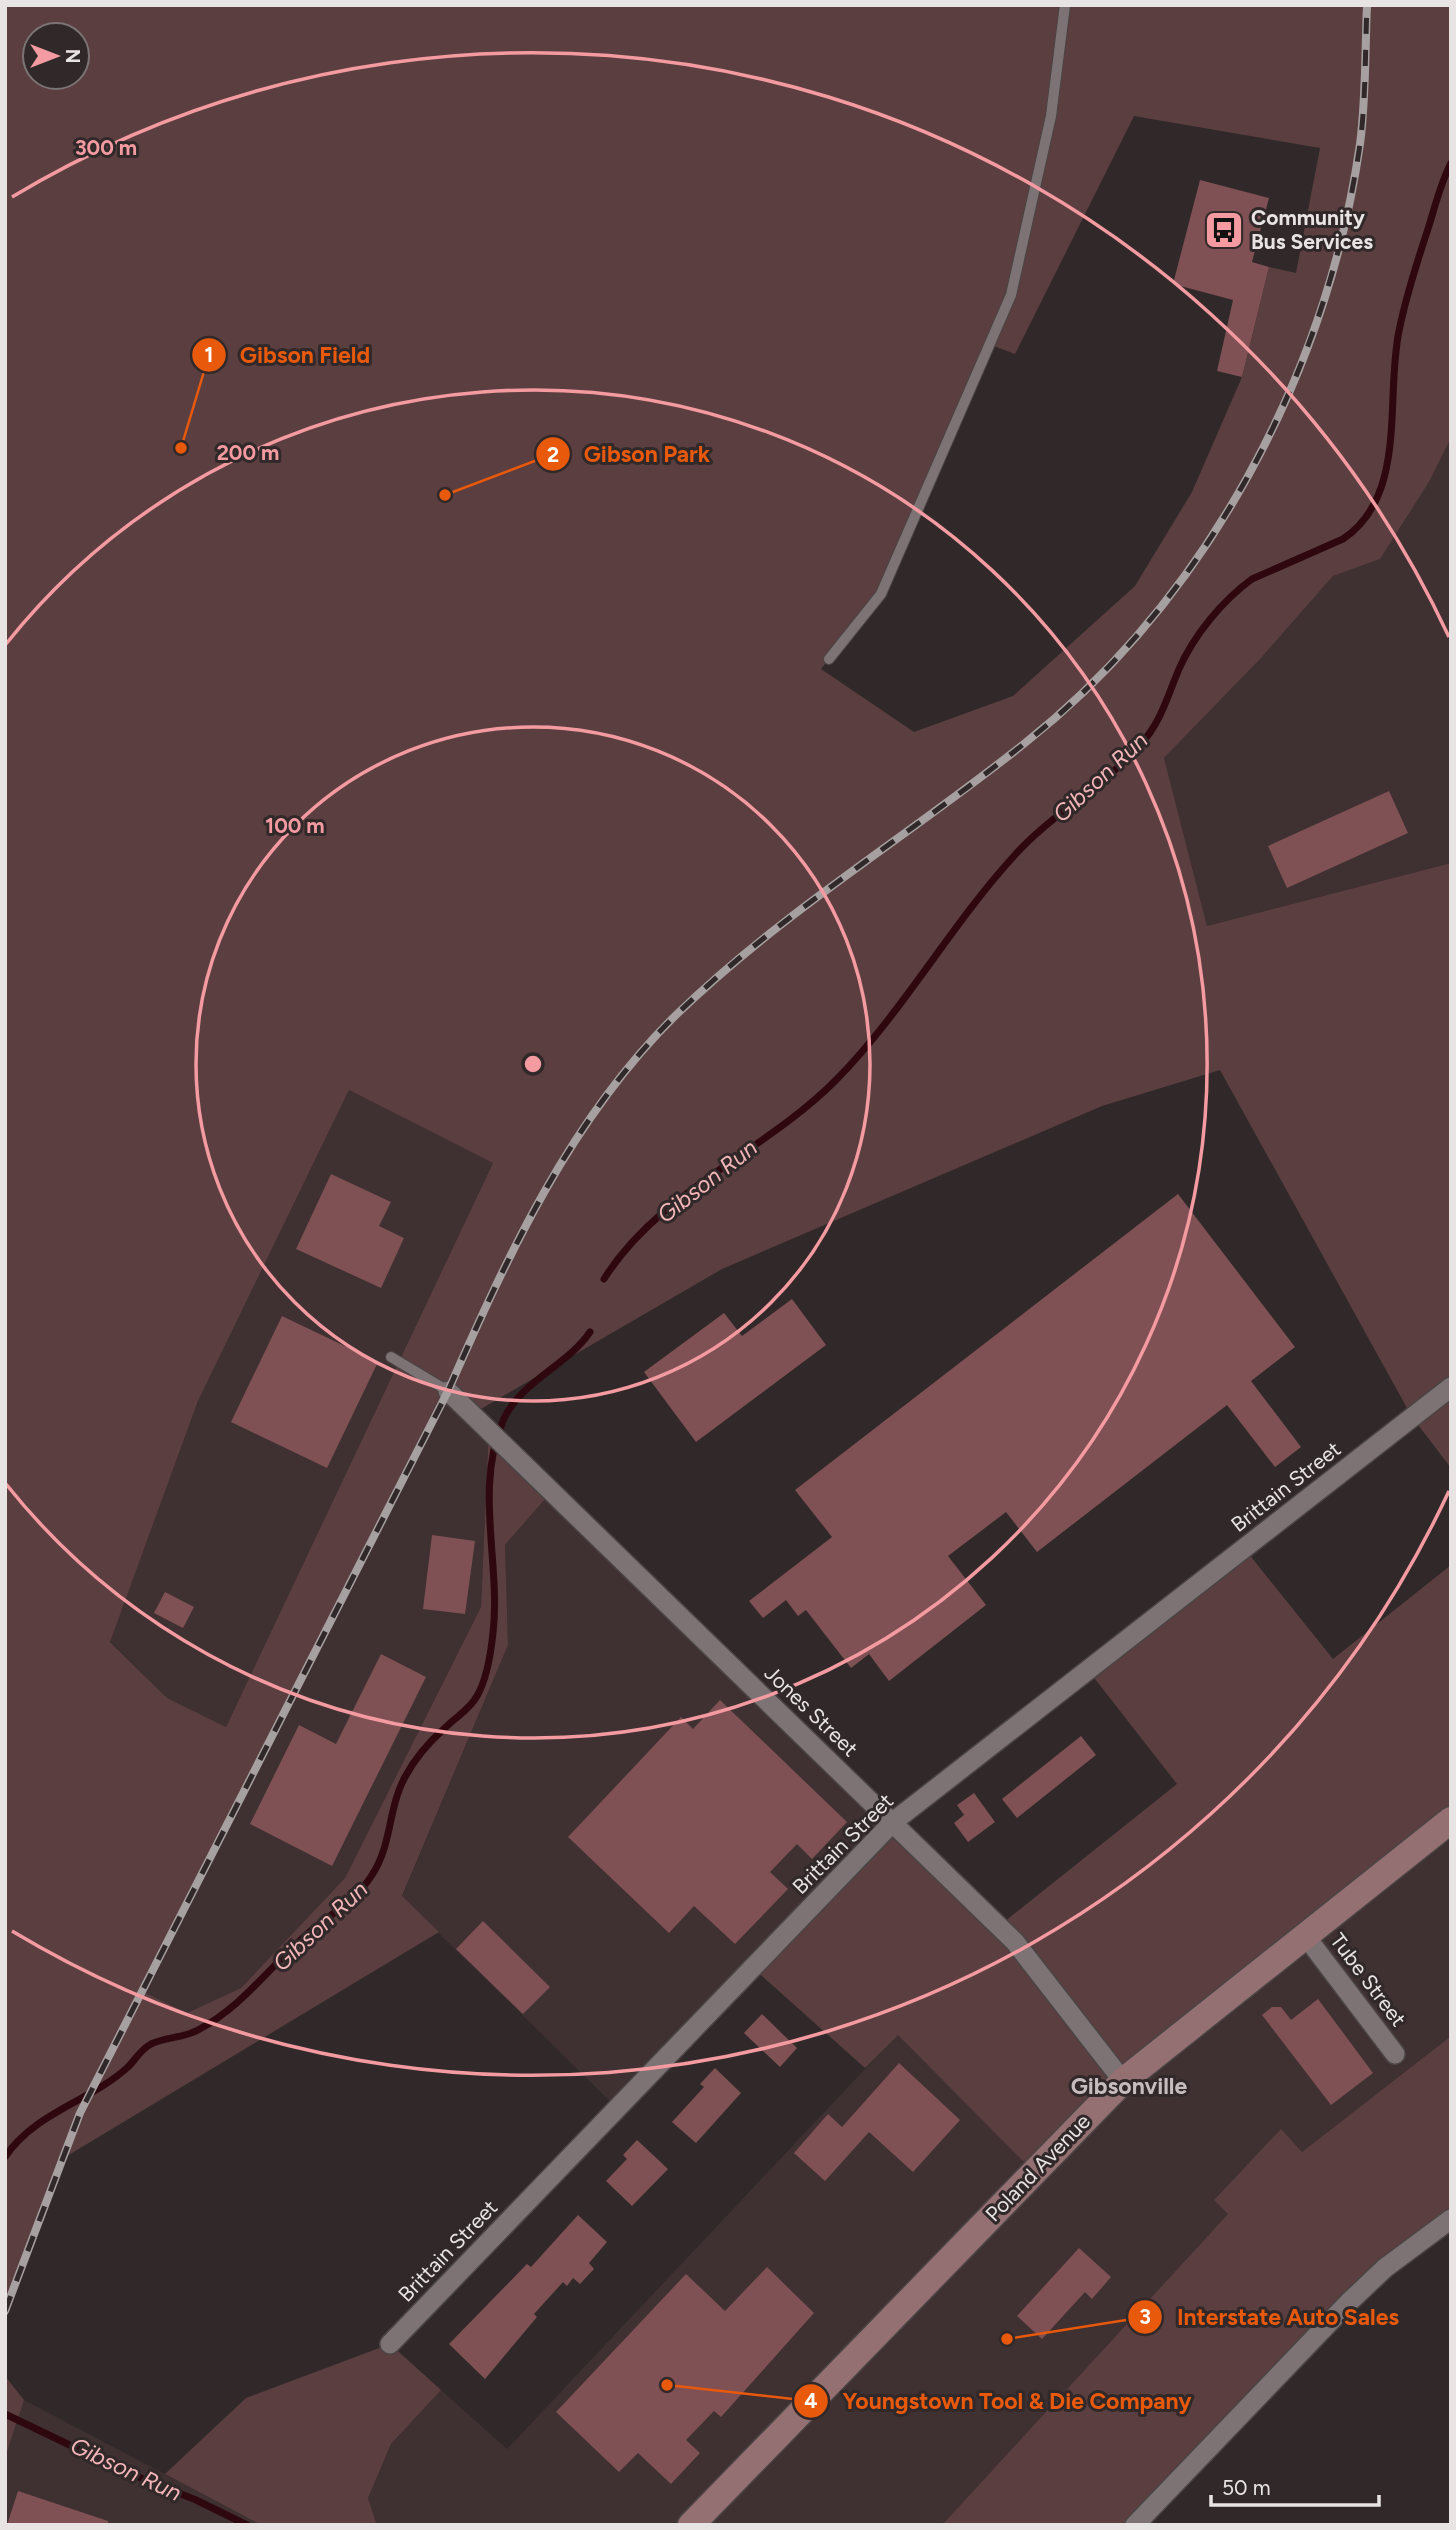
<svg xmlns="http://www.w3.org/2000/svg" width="1456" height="2530" font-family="Figtree,sans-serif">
  <rect width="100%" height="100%" fill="#312929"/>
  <g fill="#3f3031">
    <path d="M1451 438V863L1207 926 1164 758 1262 657 1333 576 1380 559 1429 482Z"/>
    <path d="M349 1090 493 1163 226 1727 167 1698 110 1641 198 1401Z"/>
    <path d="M444 1388 489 1427 481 1607 345 1878 241 1988 187 2013 141 1992Z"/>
    <path d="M553 1490 893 1822 617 2108 402 1897 508 1645 505 1545Z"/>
    <path d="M1451 1820V2036L1302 2152 1281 2130 1214 2200 1228 2214 942 2525H377L368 2498 391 2444 441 2390 507 2449 898 2034Z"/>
    <path d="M24 2400 261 2525H5V2458Z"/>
  </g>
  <g fill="#5b3e40" fill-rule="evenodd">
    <path d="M5 5H1451V438L1429 482 1380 559 1333 576 1262 657 1164 758 1207 926 1451 863V1468L1412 1417 1220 1070 1102 1106 722 1269 474 1413 444 1389 141 1991 187 2013 241 1988 345 1878 481 1607 489 1427 553 1490 505 1545 508 1645 402 1896 439 1932 62 2159 5 2311ZM35 35H77V77H35ZM1134 116 1320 148 1296 273 1269 267 1242 377 1192 492 1135 586 1013 696 914 732 821 669 881 594 991 345 1015 354ZM349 1090 493 1163 226 1727 167 1698 110 1642 198 1401Z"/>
    <path d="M1244 1548 1333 1659 1451 1565V1820L1034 2172 898 2035 865 2068 753 1968 893 1822 999 1926 1177 1784 1088 1670Z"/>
    <path d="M1451 2036V2219L1419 2241 1135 2525H942L1228 2214 1214 2200 1281 2129 1302 2152Z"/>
    <path d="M390 2344 441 2390 391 2444 368 2498 377 2525H261L165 2474 246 2398Z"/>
    <path d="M5 2376 24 2400 5 2458Z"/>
  </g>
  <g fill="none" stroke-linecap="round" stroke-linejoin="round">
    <g stroke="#2e080e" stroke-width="7">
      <path d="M604 1279C659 1191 765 1152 836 1080 903 1012 950 926 1014 856 1051 814 1106 785 1141 744 1161 722 1168 695 1179 669 1194 635 1222 601 1252 579L1343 539C1408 496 1385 397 1399 331 1406 296 1417 262 1428 229 1435 207 1440 184 1451 163"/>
      <path d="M5 2157C35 2112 91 2101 128 2067 136 2059 140 2050 151 2044 165 2037 184 2038 198 2030 245 2005 272 1963 312 1930 334 1912 357 1899 372 1875 392 1845 388 1808 405 1777 415 1758 430 1741 446 1727 456 1717 470 1709 477 1696 487 1679 491 1652 493 1633 501 1563 474 1489 503 1421 520 1381 567 1366 590 1332"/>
      <path d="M5 2414 126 2472 196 2500 247 2525"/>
    </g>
  </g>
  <g fill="#7f5154">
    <path d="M1200 180 1269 198 1252 262 1269 267 1242 377 1217 371 1233 300 1173 284Z"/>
    <path d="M1389 791 1408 833 1287 888 1268 846Z"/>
    <path d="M331 1174 391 1202 379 1226 404 1238 381 1288 296 1249Z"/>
    <path d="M1178 1194 1295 1347 1251 1381 1301 1447 1275 1467 1227 1405 1037 1552 1006 1512 948 1556 986 1605 889 1681 869 1654 851 1668 806 1610 798 1616 786 1600 763 1618 749 1601 832 1537 795 1490Z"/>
    <path d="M792 1299 826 1345 696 1442 644 1372 724 1313 742 1336Z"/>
    <path d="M282 1316 378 1362 327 1468 231 1422Z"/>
    <path d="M432 1535 475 1541 465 1614 423 1609Z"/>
    <path d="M165 1592 194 1607 183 1628 154 1613Z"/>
    <path d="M381 1654 426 1677 332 1866 250 1824 299 1725 336 1744Z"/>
    <path d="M720 1700 847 1822 812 1859 797 1844 770 1872 788 1889 735 1944 694 1906 669 1933 568 1837 681 1717 693 1729Z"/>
    <path d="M1081 1736 1096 1755 1017 1818 1002 1799Z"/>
    <path d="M974 1793 995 1822 968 1842 954 1823 964 1815 957 1805Z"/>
    <path d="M483 1921 550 1987 523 2014 456 1949Z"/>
    <path d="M1318 1999 1373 2073 1331 2105 1262 2015 1272 2007H1281L1291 2020Z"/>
    <path d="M762 2014 797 2048 780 2067 744 2033Z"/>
    <path d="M899 2063 960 2120 913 2172 869 2132 825 2181 794 2153 828 2114 842 2127Z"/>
    <path d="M715 2068 741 2093 696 2143 672 2122 704 2087 700 2084Z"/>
    <path d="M637 2140 668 2169 632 2206 606 2181 627 2159 623 2155Z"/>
    <path d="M578 2215 607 2242 589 2263 594 2269 580 2284 573 2278 567 2286 563 2282 534 2314 537 2317 485 2379 449 2344 527 2264 531 2267Z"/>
    <path d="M1079 2248 1111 2277 1092 2299 1085 2292 1042 2339 1017 2316Z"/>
    <path d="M767 2267 814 2313 721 2417 714 2411 686 2440 700 2453 671 2484 638 2453 619 2472 556 2412 686 2274 725 2311Z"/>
    <path d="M18 2491 108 2521V2525H7Z"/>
  </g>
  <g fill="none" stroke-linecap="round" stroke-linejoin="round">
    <g stroke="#4b4444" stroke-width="12">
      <g id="lane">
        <path d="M829 659 881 594 1011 295 1051 116 1065 5"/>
        <path d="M391 1357 448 1391"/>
      </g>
    </g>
    <g stroke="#4b4444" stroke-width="22">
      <g id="street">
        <path d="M448 1391 1015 1942 1123 2081"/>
        <path d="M1304 1934 1395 2054"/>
        <path d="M390 2344 893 1822 1451 1387"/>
        <path d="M1135 2525 1348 2303 1385 2268 1451 2219"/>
      </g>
    </g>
    <g stroke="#4b4444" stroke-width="29">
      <path id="secondary" d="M691 2525 1123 2081 1451 1820"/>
    </g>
    <use href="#lane" stroke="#7d7374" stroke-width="10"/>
    <use href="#street" stroke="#7d7374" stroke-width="19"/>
    <use href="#secondary" stroke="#947073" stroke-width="26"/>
    <g stroke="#a6a0a0" stroke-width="8">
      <path id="rail" d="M5 2311 80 2113 448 1391C507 1257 570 1119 676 1015 782 912 910 835 1025 743 1207 599 1327 373 1360 144 1366 99 1365 51 1367 5"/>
    </g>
    <use href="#rail" stroke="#312929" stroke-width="5" stroke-dasharray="16" stroke-linecap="butt"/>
  </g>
  <g fill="none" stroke="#f49aa1" stroke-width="3.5">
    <circle cx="533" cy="1064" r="337"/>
    <path d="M6 644A674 674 0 1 1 6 1484"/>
    <path d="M1449 1491A1011 1011 0 0 1 12 1931M12 197A1011 1011 0 0 1 1449 637"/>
  </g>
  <defs>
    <g id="bus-square" transform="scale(2.0125)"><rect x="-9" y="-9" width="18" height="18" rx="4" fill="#f49aa1" stroke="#312929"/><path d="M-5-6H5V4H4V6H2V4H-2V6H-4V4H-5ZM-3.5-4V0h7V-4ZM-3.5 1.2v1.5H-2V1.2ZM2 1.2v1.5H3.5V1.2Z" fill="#111"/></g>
  </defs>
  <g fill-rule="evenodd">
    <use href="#bus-square" x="1224" y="230"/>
  </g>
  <g text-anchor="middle" stroke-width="6" stroke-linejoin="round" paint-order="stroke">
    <g font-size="21" font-weight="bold" fill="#e9e4e4" stroke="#312929" text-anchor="start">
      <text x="1251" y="225">Community<tspan x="1251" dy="24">Bus Services</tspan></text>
    </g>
    <g font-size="21" fill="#e9e4e4" stroke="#312929">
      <text transform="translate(1286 1487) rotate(-38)" y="7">Brittain Street</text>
      <text transform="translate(811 1711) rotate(44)" y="7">Jones Street</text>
      <text transform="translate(843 1844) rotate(-45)" y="7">Brittain Street</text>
      <text transform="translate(1368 1980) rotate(53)" y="7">Tube Street</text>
      <text transform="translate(1038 2168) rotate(-46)" y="7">Poland Avenue</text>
      <text transform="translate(448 2251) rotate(-46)" y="7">Brittain Street</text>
    </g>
    <g font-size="23" font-style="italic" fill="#f5b6b9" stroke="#312929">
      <text transform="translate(1100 777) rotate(-43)" y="8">Gibson Run</text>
      <text transform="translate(707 1181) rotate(-38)" y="8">Gibson Run</text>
      <text transform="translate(320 1926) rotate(-43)" y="8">Gibson Run</text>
      <text transform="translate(126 2469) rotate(25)" y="8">Gibson Run</text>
    </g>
    <g font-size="23" font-weight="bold" fill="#c8bdbe" stroke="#312929">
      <text x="1129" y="2094">Gibsonville</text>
    </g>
  </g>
  <circle cx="533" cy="1064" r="10" fill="#f49aa1" stroke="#312929" stroke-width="3.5"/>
  <g font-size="21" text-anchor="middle" font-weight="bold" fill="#f49aa1" stroke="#312929" stroke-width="6" stroke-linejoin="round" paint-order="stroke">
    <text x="106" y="155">300 m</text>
    <text x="248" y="460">200 m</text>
    <text x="295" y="833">100 m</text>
  </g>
  <path fill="none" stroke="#e8590c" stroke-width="2.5" d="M181 448L209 355M445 495L553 454M1007 2339L1145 2317M667 2385L811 2401"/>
  <g fill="#e8590c" stroke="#312929" stroke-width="2.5">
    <circle cx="181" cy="448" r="7"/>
    <circle cx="445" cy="495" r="7"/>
    <circle cx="1007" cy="2339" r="7"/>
    <circle cx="667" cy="2385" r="7"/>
    <circle cx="209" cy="355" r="18"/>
    <circle cx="553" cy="454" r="18"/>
    <circle cx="1145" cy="2317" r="18"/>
    <circle cx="811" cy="2401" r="18"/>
  </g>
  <g font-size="21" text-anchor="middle" font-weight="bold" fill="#fff">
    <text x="209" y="362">1</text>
    <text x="553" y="462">2</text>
    <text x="1145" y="2324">3</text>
    <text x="811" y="2408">4</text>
  </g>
  <g font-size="23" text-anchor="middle" font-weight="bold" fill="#e8590c" stroke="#312929" stroke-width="6" stroke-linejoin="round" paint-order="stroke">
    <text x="305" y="363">Gibson Field</text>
    <text x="647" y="462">Gibson Park</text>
    <text x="1288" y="2325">Interstate Auto Sales</text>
    <text x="1017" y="2409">Youngstown Tool &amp; Die Company</text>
  </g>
  <rect width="1456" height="2530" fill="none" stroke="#e9e4e4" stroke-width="14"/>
  <g transform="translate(56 56) rotate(90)"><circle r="33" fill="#312929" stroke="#7b7474" stroke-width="2"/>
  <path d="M0-5L12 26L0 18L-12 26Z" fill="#f49aa1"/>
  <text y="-10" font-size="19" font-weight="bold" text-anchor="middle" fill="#e9e4e4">N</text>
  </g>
  <path d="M1211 2495v10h168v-10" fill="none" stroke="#e9e4e4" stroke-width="3.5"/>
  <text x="1222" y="2495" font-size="21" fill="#e9e4e4" stroke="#312929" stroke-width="5" paint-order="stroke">50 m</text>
</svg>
